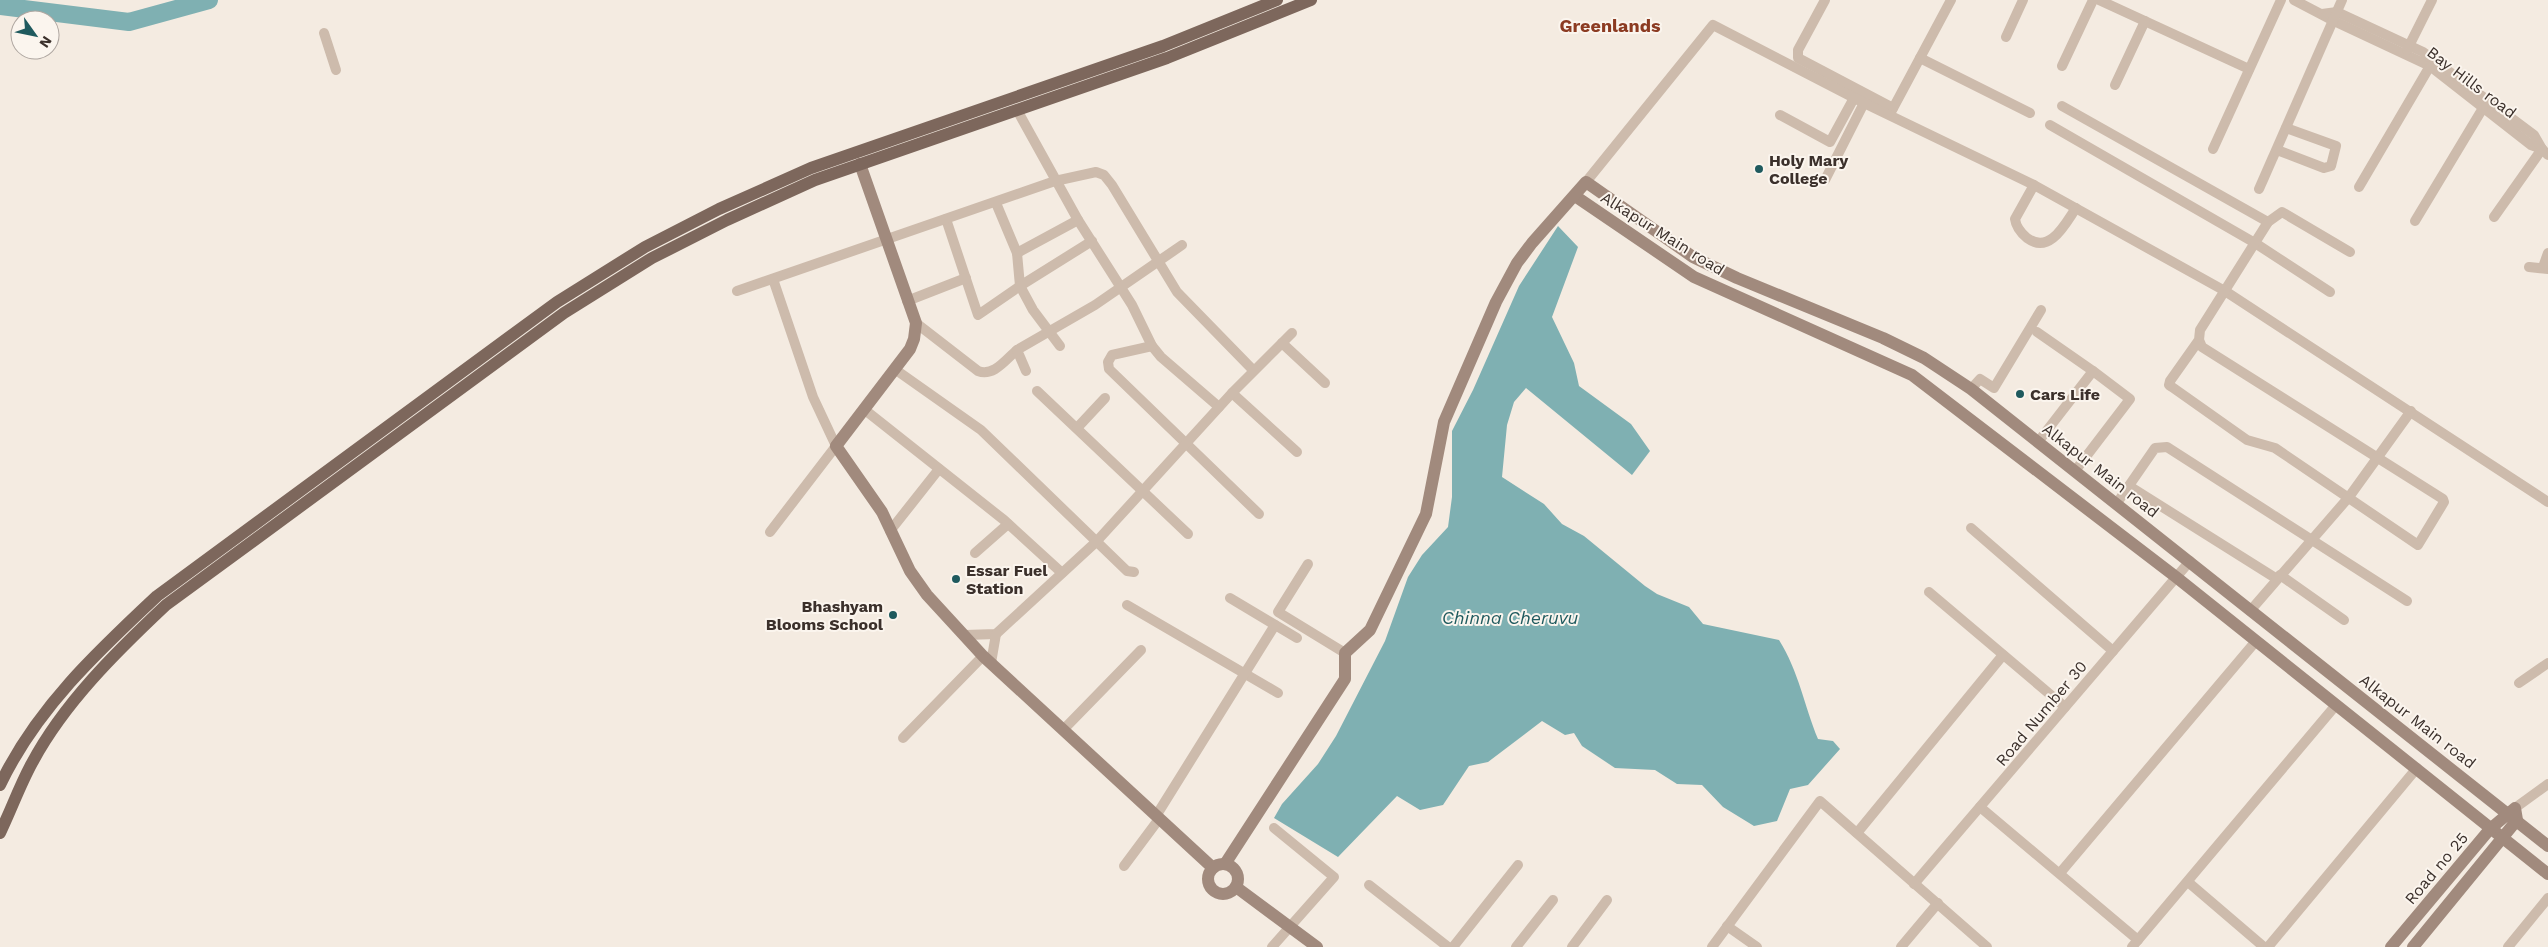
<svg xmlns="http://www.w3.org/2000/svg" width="2548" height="947" font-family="'Work Sans',sans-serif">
  <rect width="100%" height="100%" fill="#f4ebe1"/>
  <path fill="#7fb0b2" d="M1558 226 1578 247 1552 317 1574 363 1579 386 1631 424 1650 451 1632 475 1526 388 1514 402 1507 425 1502 477 1544 504 1562 524 1584 536 1645 586 1657 594 1689 607 1703 624 1779 640C1799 672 1804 705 1818 739L1833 741 1840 749 1808 785 1790 789 1777 821 1754 826 1723 807 1702 785 1677 784 1655 770 1615 768 1582 746 1574 733 1565 735 1542 721 1488 762 1469 766 1443 805 1420 810 1397 796 1338 857 1274 818 1282 804 1318 764 1336 736 1385 641 1408 577 1422 555 1448 527 1452 497V431L1473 390 1519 286Z"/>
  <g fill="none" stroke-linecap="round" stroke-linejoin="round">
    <path stroke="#7fb0b2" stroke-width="18" d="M0 6 129 22 209 0"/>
    <g stroke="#cdbbac" stroke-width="10">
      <path d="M1825 0 1798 50V58L1893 108"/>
      <path d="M2099 0 2249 69"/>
      <path d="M2294 0 2334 21 2430 66 2531 145 2542 149 2548 155"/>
      <path d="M2322 14 2337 12 2423 52 2534 135 2542 149"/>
      <path d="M324 33 336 70"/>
      <path d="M2006 37 2023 0"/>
      <path d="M2407 50 2432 0"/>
      <path d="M1920 58 2030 113"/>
      <path d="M2062 66 2093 0"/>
      <path d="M2115 85 2145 21"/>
      <path d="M2062 106 2268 222"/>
      <path d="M1017 110 1078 220 1132 305 1152 346 1161 357 1219 407"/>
      <path d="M1890 114 1951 0"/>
      <path d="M1780 115 1830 142 1854 98"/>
      <path d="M2050 125 2255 243 2330 292"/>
      <path d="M2213 149 2281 0"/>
      <path d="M2277 150 2324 168 2331 166 2336 146 2286 128"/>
      <path d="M1825 180 1864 103"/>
      <path d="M1586 182 1713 25 1864 103 2034 185 2225 291 2548 502"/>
      <path d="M2034 185 2015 219C2016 227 2021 233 2027 238 2050 255 2065 224 2076 208"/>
      <path d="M2359 187 2430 66"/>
      <path d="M2259 189 2342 0"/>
      <path d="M996 203 1017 253 1020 286 1092 241"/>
      <path d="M2494 217 2542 149"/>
      <path d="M946 219 978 315 1020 286 1033 310 1060 346"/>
      <path d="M2415 221 2483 108"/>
      <path d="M1017 253 1078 220"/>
      <path d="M2529 267 2548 269"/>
      <path d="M2543 267 2548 253"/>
      <path d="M737 291 1055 181 1096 172 1104 175 1112 185 1177 292 1253 370"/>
      <path d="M907 301 966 278"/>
      <path d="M916 323 978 371C994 377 1006 359 1017 350"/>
      <path d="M2037 332 2093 371"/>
      <path d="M2199 340 2170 381 2169 385 2172 387 2247 440 2275 448 2418 545 2444 502 2443 499 2202 347 2199 340 2200 330 2268 222 2282 212 2350 252"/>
      <path d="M1282 343 1325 383"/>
      <path d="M1152 346 1112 355 1108 362 1109 369 1259 514"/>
      <path d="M896 370 981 430 1127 571 1134 572"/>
      <path d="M1026 371 1017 350 1095 305 1182 245"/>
      <path d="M1971 389 1980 379 1994 388 2041 310"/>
      <path d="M1037 391 1188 534"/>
      <path d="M1232 393 1297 452"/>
      <path d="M865 410 1004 520 1062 573"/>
      <path d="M1077 428 1105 398"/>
      <path d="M2038 442 2093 371 2130 399 2075 471"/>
      <path d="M2129 486 2277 579"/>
      <path d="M2117 503 2155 448 2167 447 2407 601"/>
      <path d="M1971 528 2113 651"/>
      <path d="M890 531 939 469"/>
      <path d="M770 532 836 446 813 397 773 279"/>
      <path d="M975 553 1008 524"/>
      <path d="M1308 564 1278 612 1345 653"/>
      <path d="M2280 575 2344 620"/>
      <path d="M1929 592 2065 707"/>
      <path d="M1230 598 1297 638"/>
      <path d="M1127 605 1278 693"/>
      <path d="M2250 611 2349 497 2411 411"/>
      <path d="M965 635 996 634 1096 542 1232 393 1292 333"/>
      <path d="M991 663 996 634"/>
      <path d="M2519 683 2548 663"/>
      <path d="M1063 730 1141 650"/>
      <path d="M903 738 983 656"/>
      <path d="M1980 807 2138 940"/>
      <path d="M2515 808 2548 784"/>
      <path d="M1156 816 1275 625"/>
      <path d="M1857 833 2003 655"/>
      <path d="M1124 866 1159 819"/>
      <path d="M2060 873 2256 641"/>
      <path d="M2188 882 2264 947"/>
      <path d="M1914 884 2190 561"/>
      <path d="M1369 885 1448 947"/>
      <path d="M1727 926 1757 947"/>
      <path d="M1272 947 1334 877 1274 828"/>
      <path d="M1453 947 1518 865"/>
      <path d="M1516 947 1553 900"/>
      <path d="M1572 947 1607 900"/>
      <path d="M1712 947 1820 801 1987 947"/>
      <path d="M1901 947 1938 903"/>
      <path d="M2132 947 2336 705"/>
      <path d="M2268 947 2417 768"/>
      <path d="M2508 947 2548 898"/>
    </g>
    <g stroke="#a18a7d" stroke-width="12">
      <path d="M860 164 916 323 914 339 910 349 836 446 882 512 910 571 927 595 983 656 1213 868"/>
      <path d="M1575 196 1694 277 1912 375 2176 577 2548 874"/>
      <path d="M1225 864 1345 679V653L1370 630 1426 514 1444 422 1496 302 1517 263 1532 243 1586 182 1693 257 1737 278 1883 338 1924 358 1971 389 2548 846"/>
      <circle cx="1223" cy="879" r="15"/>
      <path d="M1236 887 1317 947"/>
      <path d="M2391 947 2490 829 2515 808 2517 820 2413 947"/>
    </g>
    <g stroke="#7d675c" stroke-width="12">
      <path d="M0 785C36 709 97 652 157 596L557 302 645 247 719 209 811 168 1163 46 1277 0"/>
      <path d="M0 833C11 810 20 785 32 763 64 703 116 652 166 605L564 313 652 258 727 220 815 180 1167 58 1311 0"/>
    </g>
  </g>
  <g fill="#1f5a5e" stroke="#fbf5ee" stroke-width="2">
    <circle cx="1759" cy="169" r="5"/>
    <circle cx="2020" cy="394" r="5"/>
    <circle cx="956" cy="579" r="5"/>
    <circle cx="893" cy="615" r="5"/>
  </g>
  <g text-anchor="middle" stroke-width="4" stroke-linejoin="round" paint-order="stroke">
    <g font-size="16" fill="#3b302b" stroke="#fbf5ee">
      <text transform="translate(2472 82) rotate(37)" y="6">Bay Hills road</text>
      <text transform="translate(1663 233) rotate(32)" y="6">Alkapur Main road</text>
      <text transform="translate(2101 470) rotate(38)" y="6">Alkapur Main road</text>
      <text transform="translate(2041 713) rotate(-50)" y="6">Road Number 30</text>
      <text transform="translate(2418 721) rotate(38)" y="6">Alkapur Main road</text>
      <text transform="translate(2436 868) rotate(-50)" y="6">Road no 25</text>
    </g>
    <g font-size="16" font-weight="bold" fill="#3b302b" stroke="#fbf5ee" text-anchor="start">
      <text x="1769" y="166">Holy Mary<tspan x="1769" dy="18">College</tspan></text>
      <text x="2030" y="400">Cars Life</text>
      <text x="966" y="576">Essar Fuel<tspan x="966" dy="18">Station</tspan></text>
      <text x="883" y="612" text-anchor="end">Bhashyam<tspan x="883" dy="18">Blooms School</tspan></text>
    </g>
    <g font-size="18" font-weight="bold" fill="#8c3b22" stroke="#fbf5ee">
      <text x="1610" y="32">Greenlands</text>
    </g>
    <g font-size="18" font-style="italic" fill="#1f5a5e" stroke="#fbf5ee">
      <text x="1510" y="624">Chinna Cheruvu</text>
    </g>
  </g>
  <g transform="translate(35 35) rotate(123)"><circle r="24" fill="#fbf5ee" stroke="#aea6a0"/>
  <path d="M0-4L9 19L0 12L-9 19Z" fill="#1f5a5e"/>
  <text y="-8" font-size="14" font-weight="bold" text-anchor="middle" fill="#3b302b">N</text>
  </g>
</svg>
